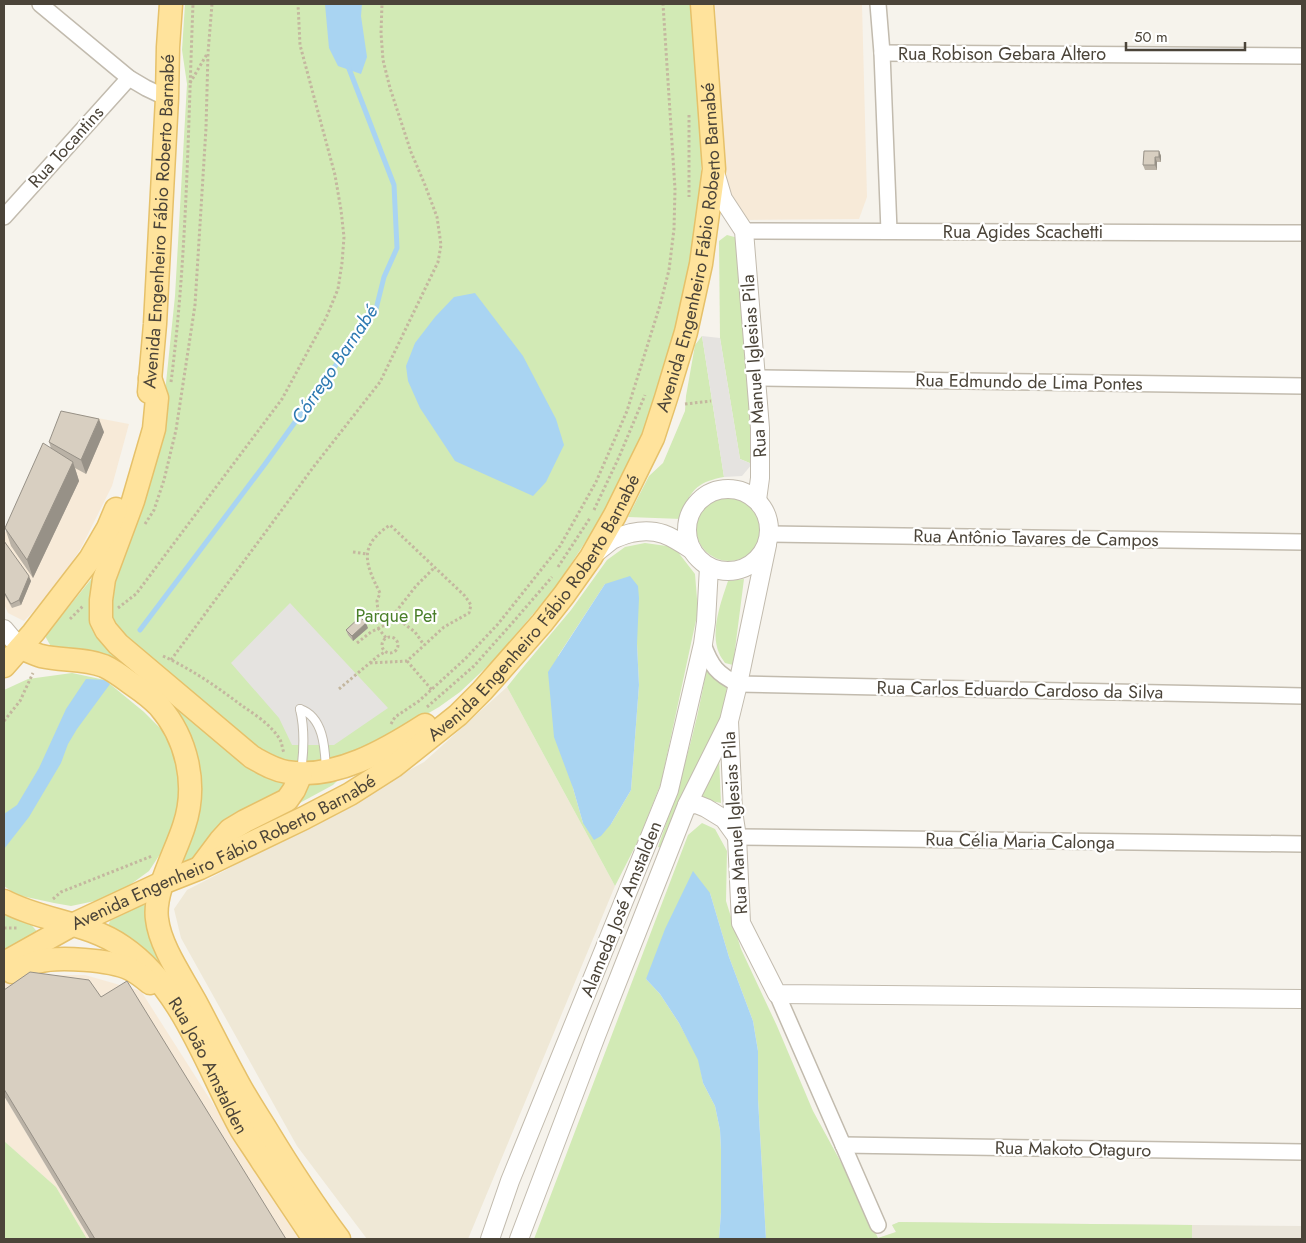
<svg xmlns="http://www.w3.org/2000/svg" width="1306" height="1243" font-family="Jost,sans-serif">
  <rect width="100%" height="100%" fill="#f6f3ec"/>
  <path fill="#eae5da" d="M899 1222 1302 1226V1239H878V1238L896 1232 892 1225Z"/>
  <g fill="#f7ead8">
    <path d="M715 4H862L867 197 859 219 743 220 725 186Z"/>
    <path d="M66 412 129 424 112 486 81 548 52 593 24 621 8 613 4 604V533L18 521Z"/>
    <path d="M20 975H85L141 991 299 1239H281L4 1013V983Z"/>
    <path d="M4 1096 90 1239H87L56 1187 4 1141Z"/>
  </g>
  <path fill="#efe8d6" d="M507 687 615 886 468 1239H367L297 1146 181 938 174 909 187 890 224 871 424 762Z"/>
  <g fill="#d2eab5" fill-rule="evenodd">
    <path d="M185 4H694L702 153 698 228 682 311 650 421 627 472 594 529 555 588 495 659 460 692 439 707 408 725 338 761 299 766 277 763 134 647 113 622 110 608 111 590 164 402 175 296 187 84 182 50Z"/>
    <path d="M727 235 738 238 741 249 752 464 740 459 720 338 719 241Z"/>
    <path d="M702 336 724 477C697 482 688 491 682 519L628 517 649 476 663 463 685 411 686 396 695 345Z"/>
    <circle cx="729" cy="528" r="33"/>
    <path d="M645 543 674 547 695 574 698 611 661 783 639 839 615 886 507 687 519 672 571 610 607 560 625 547ZM605 584 637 644 639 685 631 790 611 824 583 823 573 788 558 656Z"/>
    <path d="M97 572 92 614 292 783 200 857 179 866 196 823 166 702 53 650 45 636Z"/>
    <path d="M744 579 733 665 725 663C723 660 720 656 719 653 710 631 721 602 728 581Z"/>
    <path d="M707 666 727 686 724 714 662 848 658 847C679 787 697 728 707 666Z"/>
    <path d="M72 673 105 680 144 712 167 735 176 759 181 784 178 810 168 842 149 871 127 887 95 901 71 906 54 903 17 895 4 886V690L28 679Z"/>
    <path d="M719 758 721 803 701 799Z"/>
    <path d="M342 776 333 785 239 836 306 782Z"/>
    <path d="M702 823 715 829 727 851 726 901 741 949 777 1026 813 1111 849 1177 878 1238 896 1232 892 1225 899 1222 1192 1225V1239H766L758 1099V1051L753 1021 729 957 710 893 646 979 660 994 679 1023 699 1060 703 1083 715 1106 720 1130 721 1150V1212L719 1239H534L688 835Z"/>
    <path d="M146 903 182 996C159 965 145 943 108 926L110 921Z"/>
    <path d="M4 913 28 921 40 935 4 953Z"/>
    <path d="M4 1141 56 1187 87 1239H4Z"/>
  </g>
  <g fill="#e5e3e0">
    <path d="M702 336 720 338 740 459 752 464 742 476 724 477Z"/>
    <path d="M290 603 388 708 334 745H292L279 718 231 663Z"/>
  </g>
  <g fill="#a9d4f2">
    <path d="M325 4H362L361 16 367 57 361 74 338 66 329 48Z"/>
    <path d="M475 293 523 356 556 419 564 445 546 482 533 496 455 461 420 408 408 381 406 366 415 343 435 317 454 297Z"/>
    <path d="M630 576 638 586 639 598 637 644 639 685 631 790 611 824 601 836 594 840 583 823 573 788 554 737 548 672 605 584Z"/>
    <path d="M86 679 105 680 110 684 77 729 68 744 61 763 29 817 4 849V814L17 805 39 768 66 709Z"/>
    <path d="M693 871 710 893 729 957 753 1021 758 1051V1099L766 1239H719L721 1212V1150L720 1130 715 1106 703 1083 698 1060 679 1023 660 994 646 979 665 929Z"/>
  </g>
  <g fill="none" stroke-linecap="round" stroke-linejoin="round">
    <path stroke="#a9d4f2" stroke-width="5" d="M140 630 265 464 376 309 384 277 397 248 394 185 348 66"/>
    <g stroke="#c2bbae" stroke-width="10">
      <g id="service">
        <path d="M300 709C324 717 325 749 326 770"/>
        <path d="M300 709C305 730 304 751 301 772"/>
      </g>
    </g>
    <g stroke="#c2bbae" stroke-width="18">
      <g id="minor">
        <path d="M40 4 129 78 146 88 167 98"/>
        <path d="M878 4 882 53 889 231"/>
        <path d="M882 53 1302 56"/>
        <path d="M4 217 129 78"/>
        <path d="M744 231 1302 233"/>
        <path d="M755 378 1302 386"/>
        <path d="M770 534 1302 542"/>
        <path d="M703 644C711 666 717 674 738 684L1302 696"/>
        <path d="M737 837 1302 844"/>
        <path d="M777 994 878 1225"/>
        <path d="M843 1145 1302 1152"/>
      </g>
    </g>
    <g stroke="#c2bbae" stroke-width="20">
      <g id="tertiary">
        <path d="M715 172 723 199 744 231 760 428V478L757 500"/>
        <circle cx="728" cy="530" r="41"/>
        <path d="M767 545 738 684 729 721 733 811 737 837 741 923 777 994 1302 999"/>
        <path d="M597 552C602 548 607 544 612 540 618 537 624 535 631 533 657 527 671 536 692 550"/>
        <path d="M4 629 20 648"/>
        <path d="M687 805 696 804 706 808 724 819 737 837"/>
        <path d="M490 1239 510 1181 669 790 703 644 706 622 709 567"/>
        <path d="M519 1239 596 1036 687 805 728 723"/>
      </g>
    </g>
    <g stroke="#e6c16a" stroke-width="25">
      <g id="primary">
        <path d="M150 378 157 398 154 429 133 501 104 579 101 600V620L106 630 118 644 252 757C263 763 274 770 287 772 335 780 386 750 425 725"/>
        <path id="s1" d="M149 392 155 324 167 98 168 47 171 4"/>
        <path d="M20 648C27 650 34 654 41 656 62 661 84 658 104 666 113 670 121 676 129 682 139 689 150 696 159 706 187 738 198 785 184 826 176 852 153 892 157 919 160 946 182 977 195 1001 209 1027 222 1054 237 1081 246 1098 256 1113 266 1129 289 1167 313 1204 339 1239"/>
        <path d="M4 666 33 633 90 559 108 528 116 509"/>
        <path d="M202 865 220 841 230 830 245 821 287 800 294 790 301 774"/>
        <path id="s2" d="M4 901C41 921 88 922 123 947 183 988 207 1068 241 1129 248 1140 255 1150 262 1161 279 1187 297 1213 314 1239"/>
        <path id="s3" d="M4 963 72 925 162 883 200 868 304 818 350 794 394 766 458 715 482 691 542 623 564 595 591 557 615 515 653 438 666 398 686 332 701 264 714 169 702 4"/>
        <path d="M12 972C20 969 29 965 37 962 58 956 111 960 130 969 138 973 144 978 150 983"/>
      </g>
    </g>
    <g stroke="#c4b79f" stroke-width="3" stroke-dasharray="2.5 2.5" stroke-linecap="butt">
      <path d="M190 83 207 54"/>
      <path d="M689 115V197"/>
      <path d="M171 382C187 257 188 130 193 4"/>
      <path d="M685 404 711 401"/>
      <path d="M594 510 619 457 645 395"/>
      <path d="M145 524 154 510 164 480 176 430 195 305 206 128 208 53 212 4"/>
      <path d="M353 552 367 554"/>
      <path d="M558 567 590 518"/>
      <path d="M118 608 136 594 282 399 326 318 338 289 342 263 344 237 341 210 335 175 300 45 298 4"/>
      <path d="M70 619 83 606"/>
      <path d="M378 628 386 638"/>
      <circle cx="390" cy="645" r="8"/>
      <path d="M357 643 371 632 383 626 391 618 416 586 435 567"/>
      <path d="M163 656C191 669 216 686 241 705 254 714 270 724 279 738 282 742 282 748 284 753"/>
      <path d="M171 660 315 465 380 382 438 262 441 245 437 217 425 185 411 152 390 88 383 60 381 33 382 4"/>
      <path d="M407 661 432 690"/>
      <path d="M370 663 407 661 444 627 469 613 471 605 465 596 390 525C358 546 365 563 380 593L377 601 378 612 403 623 415 632 424 645"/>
      <path d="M339 689 378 656 385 652"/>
      <path d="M427 707 474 666 514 621 552 577"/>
      <path d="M4 721 20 701 33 673"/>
      <path d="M391 724 395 717 419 701 465 659 498 624 560 546 596 482 627 411 660 305 669 270 674 229 675 189 663 4"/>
      <path d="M53 899 61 892 152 856"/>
      <path d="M4 928H17"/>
    </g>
    <use href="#service" stroke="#fff" stroke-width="8"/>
    <use href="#minor" stroke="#fff" stroke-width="15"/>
    <use href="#tertiary" stroke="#fff" stroke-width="18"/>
    <use href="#primary" stroke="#ffe39c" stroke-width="22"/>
  </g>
  <g fill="#bab2a6">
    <path d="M1159 151 1161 156V162H1157V170H1145L1143 165Z"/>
    <path d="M104 432 86 474 75 468 79 481 33 578 11 546 5 528 51 448 49 442Z"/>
    <path d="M4 541 31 581 21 605 12 608 4 594Z"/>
    <path d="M368 628 353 641 348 635 346 630Z"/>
    <path d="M4 990 101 997 286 1239H90L4 1096Z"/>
  </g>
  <g fill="#979187">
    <path d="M1159 151 1161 156V162L1159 157Z"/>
    <path d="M1155 157 1157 162V170L1155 165Z"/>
    <path d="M99 419 104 432 86 474 81 460Z"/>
    <path d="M73 462 79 481 33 578 27 560Z"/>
    <path d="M29 576 31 581 21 605 19 600Z"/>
    <path d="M366 623 368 628 353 641 352 636Z"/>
  </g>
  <g fill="#d8cfc1" stroke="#979187">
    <path d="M1144 151H1159V157H1155V165H1143Z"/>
    <path d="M61 411 99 419 81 460 49 442Z"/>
    <path d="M43 443 73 462 27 560 5 528Z"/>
    <path d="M4 541 29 576 19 600 11 604 4 592Z"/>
    <path d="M360 617 366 623 352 636 346 630Z"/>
    <path d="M30 972 89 980 101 997 127 981 286 1239H95L4 1089V990Z"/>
  </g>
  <g text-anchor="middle" stroke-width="4.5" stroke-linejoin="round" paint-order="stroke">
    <g font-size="18" fill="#4b4439" stroke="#fff">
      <text x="1002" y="60">Rua Robison Gebara Altero</text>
      <text transform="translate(66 147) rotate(-48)" y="6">Rua Tocantins</text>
      <text dy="6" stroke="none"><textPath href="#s1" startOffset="171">Avenida Engenheiro Fábio Roberto Barnabé</textPath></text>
      <text x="1023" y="238">Rua Agides Scachetti</text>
      <text dy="6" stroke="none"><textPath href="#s3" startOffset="1056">Avenida Engenheiro Fábio Roberto Barnabé</textPath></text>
      <text transform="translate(754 366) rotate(-94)" y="6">Rua Manuel Iglesias Pila</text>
      <text transform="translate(1029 382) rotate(1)" y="6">Rua Edmundo de Lima Pontes</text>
      <text transform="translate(1036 538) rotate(1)" y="6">Rua Antônio Tavares de Campos</text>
      <text dy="6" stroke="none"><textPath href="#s3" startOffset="651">Avenida Engenheiro Fábio Roberto Barnabé</textPath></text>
      <text transform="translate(1020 690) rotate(1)" y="6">Rua Carlos Eduardo Cardoso da Silva</text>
      <text transform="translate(735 823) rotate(-94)" y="6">Rua Manuel Iglesias Pila</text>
      <text transform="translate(1020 841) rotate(1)" y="6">Rua Célia Maria Calonga</text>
      <text dy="6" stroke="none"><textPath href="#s3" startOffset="246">Avenida Engenheiro Fábio Roberto Barnabé</textPath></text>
      <text transform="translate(621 909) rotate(-68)" y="6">Alameda José Amstalden</text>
      <text dy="6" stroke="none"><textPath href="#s2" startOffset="276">Rua João Amstalden</textPath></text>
      <text transform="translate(1073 1149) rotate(1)" y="6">Rua Makoto Otaguro</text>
    </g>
    <g font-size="18" fill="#4a7f2a" stroke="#fff">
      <text x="396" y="622">Parque Pet</text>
    </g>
    <g font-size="19" font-style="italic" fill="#2e7ab2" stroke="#fff">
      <text transform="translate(334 364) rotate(-56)" y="7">Córrego Barnabé</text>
    </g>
  </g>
  <rect width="1306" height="1243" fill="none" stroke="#4b4439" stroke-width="10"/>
  <path d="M1126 42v8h119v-8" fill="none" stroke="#4b4439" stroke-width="2.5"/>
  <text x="1134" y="42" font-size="15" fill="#4b4439" stroke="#ffffff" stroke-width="4" paint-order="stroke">50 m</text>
</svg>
